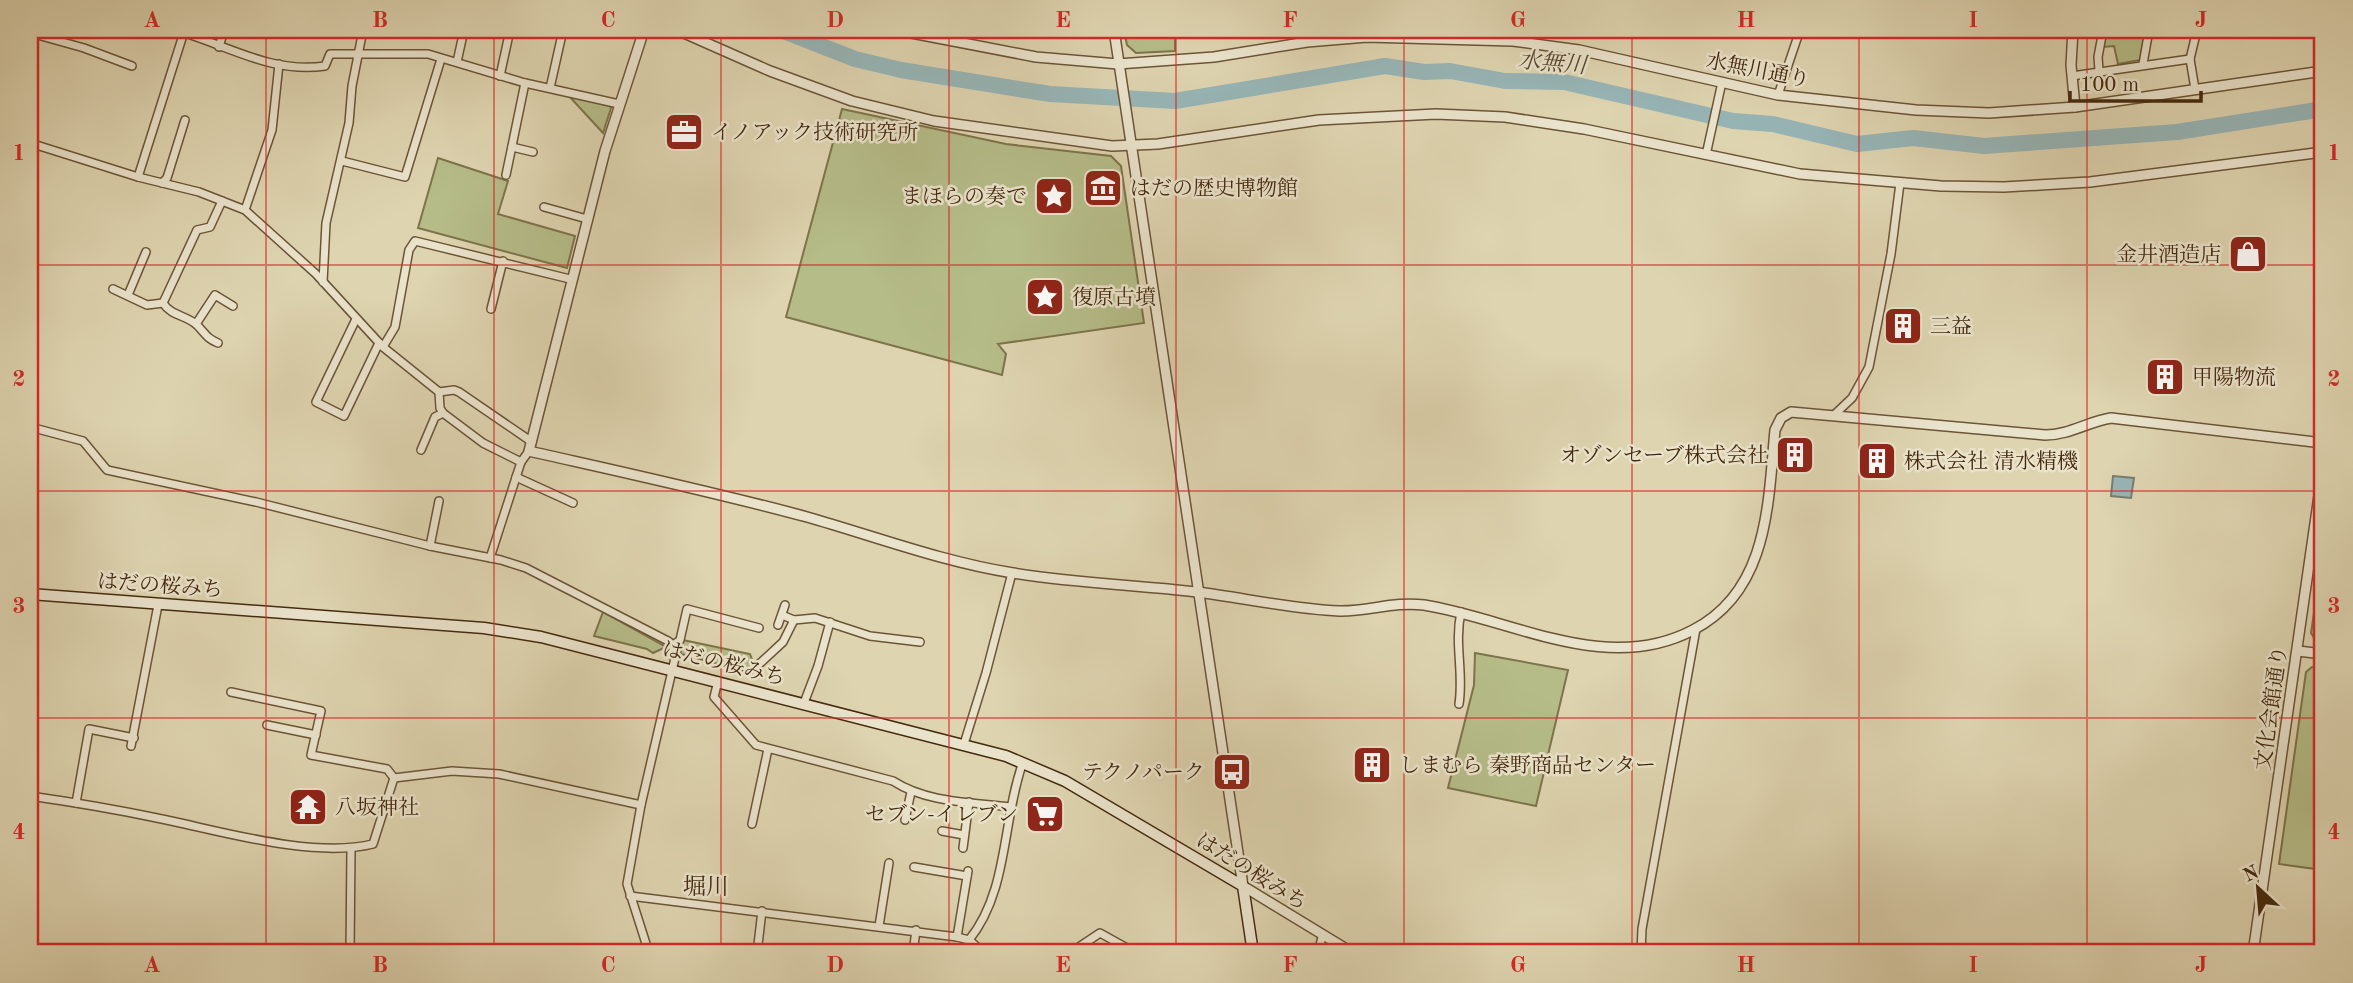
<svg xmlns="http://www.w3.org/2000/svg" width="2353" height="983" font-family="'Old Standard TT','Noto Serif JP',serif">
  <rect width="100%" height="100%" fill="#ded4b0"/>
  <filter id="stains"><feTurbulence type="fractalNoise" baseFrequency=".00286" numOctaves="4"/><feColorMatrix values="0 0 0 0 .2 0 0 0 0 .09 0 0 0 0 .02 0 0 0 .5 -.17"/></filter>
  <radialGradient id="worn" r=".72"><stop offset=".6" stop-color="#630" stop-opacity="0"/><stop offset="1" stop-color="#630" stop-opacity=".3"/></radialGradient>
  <g fill="#b5bc88" stroke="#7e734a" stroke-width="2">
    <path d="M1124 30H1175V51L1136 53 1127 45Z"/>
    <path d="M2105 33 2144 38 2140 60 2118 64 2114 46 2103 47Z"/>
    <path d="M568 95 609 105 611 108 603 133Z"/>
    <path d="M842 109 1006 144 1111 156 1121 166 1144 323 998 344 1006 354 1002 375 786 317Z"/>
    <path d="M438 158 508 181 498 214 575 236 567 268 418 228Z"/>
    <path d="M2323 552V643H2317L2311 633Z"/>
    <path d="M603 612 666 647 653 653 647 649 594 636Z"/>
    <path d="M683 640 750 654 755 667 752 673 681 654 680 644Z"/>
    <path d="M1475 653 1568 670 1536 806 1448 788 1474 685Z"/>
    <path d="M2323 666V870L2279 864 2306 672 2312 667Z"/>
  </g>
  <path fill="#97b5b6" stroke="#777d72" stroke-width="2" d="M2113 476 2134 478 2131 498 2111 496Z"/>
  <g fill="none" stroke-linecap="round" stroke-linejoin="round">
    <path stroke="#97b5b6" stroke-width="16" d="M781 30 855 59 901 70 1050 94 1175 101 1385 66 1424 72 1450 71 1505 81 1564 82 1733 121 1773 124 1857 144 1913 138 1984 146 2177 132 2323 109"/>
    <g stroke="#6c5436" stroke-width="10">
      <g id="minor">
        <path d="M175 30C225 44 270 74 325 66L330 54H428L525 83 619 104"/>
        <path d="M34 34 84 48 132 66"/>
        <path d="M219 47 224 30"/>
        <path d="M30 59 35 30"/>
        <path d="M457 62 464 30"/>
        <path d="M2143 64 2149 30"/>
        <path d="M2099 70 2098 57 2103 30"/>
        <path d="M500 76 510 30"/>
        <path d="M2072 76 2190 59"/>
        <path d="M550 88 563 30"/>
        <path d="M2195 89 2190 59 2197 30"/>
        <path d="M1778 95 1800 30"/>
        <path d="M30 143 138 177 199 192 245 210 316 274 383 347 439 392 454 390 459 392 532 442"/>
        <path d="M512 147 533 152"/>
        <path d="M1706 155 1722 82"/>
        <path d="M342 161 405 177 441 59"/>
        <path d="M506 175 525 83"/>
        <path d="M138 177 184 32"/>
        <path d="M162 183 167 178 185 120"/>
        <path d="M544 207 587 219"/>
        <path d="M245 210 272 130 279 64"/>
        <path d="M323 282 326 223 349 123 352 86 363 30"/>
        <path d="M113 289 147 305 163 303"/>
        <path d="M128 295 146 252"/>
        <path d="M163 303 197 230 210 227 222 201"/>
        <path d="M163 303C171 316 186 315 197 325 205 333 206 338 218 343"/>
        <path d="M491 309 503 261"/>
        <path d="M356 319 316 402 344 416 379 343"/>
        <path d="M196 324 215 295 233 306"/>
        <path d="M383 347 395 327 409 250 415 241 570 279"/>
        <path d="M439 392 440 408 443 413 483 443 521 462"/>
        <path d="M1834 415 1852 398 1869 367 1891 254 1900 183"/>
        <path d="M30 427 83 441 107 470 256 502 430 546 501 560 526 568 668 641 673 645 675 658 641 805 627 884 649 953"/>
        <path d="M421 450 435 417 443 413"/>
        <path d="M516 477 573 503"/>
        <path d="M430 546 439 501"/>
        <path d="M490 558 521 462 529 451"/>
        <path d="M782 615 794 620 815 618 870 636 920 642"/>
        <path d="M778 625 785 605"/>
        <path d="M673 645 680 640 687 609 759 628"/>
        <path d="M756 667 783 642 794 620"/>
        <path d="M718 681 714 697 756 745 893 781C927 803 971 802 1011 807"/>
        <path d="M231 692 321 711 311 755 387 769 394 778"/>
        <path d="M804 703 818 666 830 622"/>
        <path d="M1459 704C1464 673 1454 644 1461 612"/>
        <path d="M267 725 316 735"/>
        <path d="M964 744 986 673 1012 573"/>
        <path d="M131 746 158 605"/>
        <path d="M30 796C72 802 114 809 157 818 218 830 312 859 373 844L394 778 452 771 499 774 641 805"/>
        <path d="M76 803 89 729 134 738"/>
        <path d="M905 820 911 792"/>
        <path d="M752 824 768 749"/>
        <path d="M942 831 964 835"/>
        <path d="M963 848 969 802"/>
        <path d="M914 867 967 876"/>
        <path d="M630 896 957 937 969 940 984 953"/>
        <path d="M879 926 889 863"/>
        <path d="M957 937 968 871"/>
        <path d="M969 940C1009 891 1002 820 1023 762"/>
        <path d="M350 953 351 849"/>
        <path d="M757 953 762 911"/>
        <path d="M913 953 916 930"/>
        <path d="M1070 953 1100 933 1136 953"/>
        <path d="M1318 953 1322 937"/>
        <path d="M1641 953 1642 929 1696 629"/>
      </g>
    </g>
    <g stroke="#6c5436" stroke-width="12">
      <g id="tertiary">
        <path d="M644 30 605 151 529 451C622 472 715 492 807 517 874 536 943 562 1013 573 1074 583 1136 585 1197 592 1244 598 1292 609 1339 611 1367 612 1394 601 1424 605 1512 619 1606 676 1693 630 1769 591 1768 503 1775 430L1781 418 1791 412 2045 435C2069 435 2087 422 2111 418L2323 443"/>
        <path d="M677 30 770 71 852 101 934 121 1112 146 1158 144 1319 120 1436 114 1505 117 1584 129 1800 174 1941 186 2004 187 2090 182 2323 152"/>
        <path d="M896 30 1036 57 1118 64 1214 57 1307 42 1367 37 1513 41 1579 50 1778 95 1916 110 1989 113 2075 107 2323 71"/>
        <path d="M1114 30 1243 886 1353 953"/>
        <path d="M2073 30 2071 65 2075 107"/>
        <path d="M2298 651 2323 654"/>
        <path d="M2253 953 2323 468"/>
      </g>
    </g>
    <g stroke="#462a0d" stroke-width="13">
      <path id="secondary" d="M30 594 484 628 541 637 1006 756 1065 781 1243 886 1253 953"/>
    </g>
    <use href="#minor" stroke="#eae3cc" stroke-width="7"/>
    <use href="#tertiary" stroke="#eae3cc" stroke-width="9"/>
    <use href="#secondary" stroke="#eae3cc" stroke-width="10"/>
  </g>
  <path fill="none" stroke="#d62828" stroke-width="2" stroke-opacity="0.55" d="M266 30V953M494 30V953M721 30V953M949 30V953M1176 30V953M1404 30V953M1632 30V953M1859 30V953M2087 30V953M30 265H2323M30 491H2323M30 718H2323"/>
  <defs>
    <g id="office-square" transform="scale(2.0125)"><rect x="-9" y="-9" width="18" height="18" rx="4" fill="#8f2418" stroke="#eae3cc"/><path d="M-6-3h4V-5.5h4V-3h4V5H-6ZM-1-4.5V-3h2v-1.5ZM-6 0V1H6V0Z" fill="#fff"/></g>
    <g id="museum-square" transform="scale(2.0125)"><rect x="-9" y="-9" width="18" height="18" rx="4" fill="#8f2418" stroke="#eae3cc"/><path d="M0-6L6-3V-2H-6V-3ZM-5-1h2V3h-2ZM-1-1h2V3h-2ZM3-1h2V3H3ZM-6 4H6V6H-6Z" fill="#fff"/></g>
    <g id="sight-square" transform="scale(2.0125)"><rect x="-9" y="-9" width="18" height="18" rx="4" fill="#8f2418" stroke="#eae3cc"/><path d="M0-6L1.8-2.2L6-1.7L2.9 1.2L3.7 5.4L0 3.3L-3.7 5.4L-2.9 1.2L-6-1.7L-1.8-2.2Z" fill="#fff"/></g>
    <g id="shop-square" transform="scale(2.0125)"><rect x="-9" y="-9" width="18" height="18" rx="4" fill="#8f2418" stroke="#eae3cc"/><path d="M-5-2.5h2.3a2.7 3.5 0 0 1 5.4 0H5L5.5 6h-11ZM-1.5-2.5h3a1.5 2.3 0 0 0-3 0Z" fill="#fff"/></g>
    <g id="building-square" transform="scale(2.0125)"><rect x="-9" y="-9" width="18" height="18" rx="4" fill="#8f2418" stroke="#eae3cc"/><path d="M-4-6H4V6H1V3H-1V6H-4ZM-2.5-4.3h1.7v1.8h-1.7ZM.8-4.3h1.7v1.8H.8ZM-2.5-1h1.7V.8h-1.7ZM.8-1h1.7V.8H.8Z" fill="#fff"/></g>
    <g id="bus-square" transform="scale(2.0125)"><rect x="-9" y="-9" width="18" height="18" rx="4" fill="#8f2418" stroke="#eae3cc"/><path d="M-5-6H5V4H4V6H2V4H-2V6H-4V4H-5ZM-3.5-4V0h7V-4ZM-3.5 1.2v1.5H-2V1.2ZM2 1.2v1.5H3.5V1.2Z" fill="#fff"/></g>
    <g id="temple-square" transform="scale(2.0125)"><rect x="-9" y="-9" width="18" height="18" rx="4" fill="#8f2418" stroke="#eae3cc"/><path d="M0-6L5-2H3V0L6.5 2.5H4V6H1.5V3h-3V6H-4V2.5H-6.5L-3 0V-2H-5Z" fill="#fff"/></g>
    <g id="supermarket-square" transform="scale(2.0125)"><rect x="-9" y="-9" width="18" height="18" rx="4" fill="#8f2418" stroke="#eae3cc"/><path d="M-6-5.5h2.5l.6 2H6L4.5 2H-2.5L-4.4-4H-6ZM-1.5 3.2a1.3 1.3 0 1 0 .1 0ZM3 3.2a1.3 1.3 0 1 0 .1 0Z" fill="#fff"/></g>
  </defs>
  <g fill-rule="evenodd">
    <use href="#office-square" x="684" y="132"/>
    <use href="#museum-square" x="1103" y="188"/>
    <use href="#sight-square" x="1054" y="196"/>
    <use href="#shop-square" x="2248" y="254"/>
    <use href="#sight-square" x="1045" y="297"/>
    <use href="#building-square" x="1903" y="326"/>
    <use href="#building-square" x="2165" y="377"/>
    <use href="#building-square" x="1795" y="455"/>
    <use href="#building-square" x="1877" y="461"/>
    <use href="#building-square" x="1372" y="765"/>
    <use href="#bus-square" x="1232" y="772"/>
    <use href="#temple-square" x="308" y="807"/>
    <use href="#supermarket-square" x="1045" y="814"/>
  </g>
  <g text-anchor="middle" stroke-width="5" stroke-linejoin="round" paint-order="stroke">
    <g font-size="21" fill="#462a0d" stroke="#eae3cc">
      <text transform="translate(1758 70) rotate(11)" y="7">水無川通り</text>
      <text transform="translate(160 585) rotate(4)" y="7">はだの桜みち</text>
      <text transform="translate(724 663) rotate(14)" y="7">はだの桜みち</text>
      <text transform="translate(2271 708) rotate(-82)" y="7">文化会館通り</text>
      <text transform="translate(1252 871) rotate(32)" y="7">はだの桜みち</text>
    </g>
    <g font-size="21" fill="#462a0d" stroke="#eae3cc" text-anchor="start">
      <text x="711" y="139">イノアック技術研究所</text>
      <text x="1130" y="195">はだの歴史博物館</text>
      <text x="1027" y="203" text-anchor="end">まほらの奏で</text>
      <text x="2221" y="261" text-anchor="end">金井酒造店</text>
      <text x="1072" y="304">復原古墳</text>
      <text x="1930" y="333">三益</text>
      <text x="2192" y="384">甲陽物流</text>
      <text x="1768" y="462" text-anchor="end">オゾンセーブ株式会社</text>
      <text x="1904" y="468">株式会社 清水精機</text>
      <text x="1399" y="772">しまむら 秦野商品センター</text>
      <text x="1205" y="779" text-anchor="end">テクノパーク</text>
      <text x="335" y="814">八坂神社</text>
      <text x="1018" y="821" text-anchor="end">セブン-イレブン</text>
    </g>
    <g font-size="23" font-style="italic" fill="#56462f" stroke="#eae3cc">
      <text transform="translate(1552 62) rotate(5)" y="8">水無川</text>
    </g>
    <g font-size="23" fill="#462a0d" stroke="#eae3cc">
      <text x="706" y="894">堀川</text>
    </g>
  </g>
  <rect width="2353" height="983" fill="none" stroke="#ded4b0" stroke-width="77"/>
  <g transform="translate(2258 888) rotate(334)" stroke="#eae3cc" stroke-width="5" paint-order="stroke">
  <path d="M0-5L12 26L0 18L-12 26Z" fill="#462a0d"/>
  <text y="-10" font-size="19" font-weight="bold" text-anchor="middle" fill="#462a0d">N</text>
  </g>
  <path d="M2070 91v10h131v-10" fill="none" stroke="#462a0d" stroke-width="3.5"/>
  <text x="2080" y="91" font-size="21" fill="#462a0d" stroke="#eae3cc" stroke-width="5" paint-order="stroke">100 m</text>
  <rect x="38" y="38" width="2276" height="906" fill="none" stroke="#d62828" stroke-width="2.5"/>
  <g font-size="23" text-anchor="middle" font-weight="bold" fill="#d62828">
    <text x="152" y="27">A</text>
    <text x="380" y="27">B</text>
    <text x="608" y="27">C</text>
    <text x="835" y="27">D</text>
    <text x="1063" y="27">E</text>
    <text x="1290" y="27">F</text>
    <text x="1518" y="27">G</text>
    <text x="1746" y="27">H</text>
    <text x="1973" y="27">I</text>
    <text x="2201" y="27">J</text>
    <text x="19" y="160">1</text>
    <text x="2334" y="160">1</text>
    <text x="19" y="386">2</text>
    <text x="2334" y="386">2</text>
    <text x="19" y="613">3</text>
    <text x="2334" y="613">3</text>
    <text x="19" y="839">4</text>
    <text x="2334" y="839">4</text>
    <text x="152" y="972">A</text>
    <text x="380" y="972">B</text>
    <text x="608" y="972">C</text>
    <text x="835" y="972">D</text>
    <text x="1063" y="972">E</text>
    <text x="1290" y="972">F</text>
    <text x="1518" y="972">G</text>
    <text x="1746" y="972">H</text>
    <text x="1973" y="972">I</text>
    <text x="2201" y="972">J</text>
  </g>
  <rect width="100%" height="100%" filter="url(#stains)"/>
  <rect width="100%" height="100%" fill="url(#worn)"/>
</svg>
